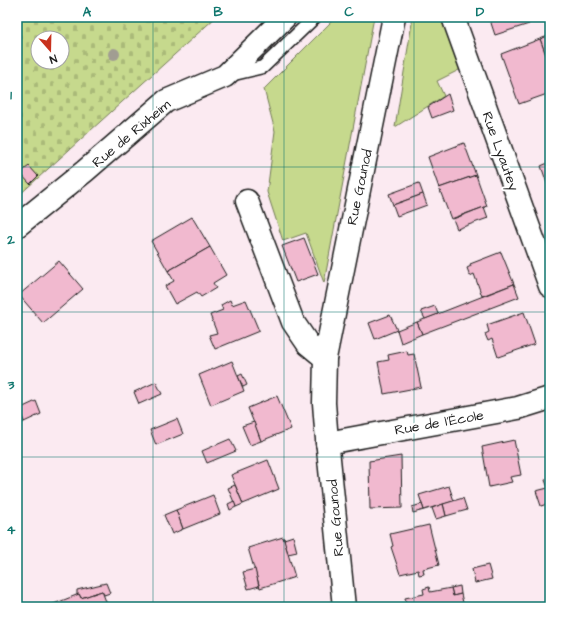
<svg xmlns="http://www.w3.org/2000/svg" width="567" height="624" font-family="'Architects Daughter',sans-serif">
  <defs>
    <pattern id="cemetery-stones" width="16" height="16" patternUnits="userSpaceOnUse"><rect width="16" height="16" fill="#c6d98d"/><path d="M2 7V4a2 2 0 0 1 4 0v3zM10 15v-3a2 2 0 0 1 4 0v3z" fill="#aaba79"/></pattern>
  </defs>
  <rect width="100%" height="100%" fill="#fbeaf1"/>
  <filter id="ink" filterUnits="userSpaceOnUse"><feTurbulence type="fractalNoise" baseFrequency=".025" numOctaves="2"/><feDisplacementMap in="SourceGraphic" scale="8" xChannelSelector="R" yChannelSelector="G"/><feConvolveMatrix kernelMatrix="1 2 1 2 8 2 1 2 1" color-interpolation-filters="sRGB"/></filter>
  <g filter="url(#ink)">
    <g fill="#c6d98d" stroke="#717a54">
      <path d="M336 17H374L324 283 306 233 283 241 267 192 275 131 264 89Z"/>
      <path d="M413 17H442L461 69 437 81 444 96 395 127Z"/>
    </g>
    <path fill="url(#cemetery-stones)" stroke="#717a54" fill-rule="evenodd" d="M17 17H216L17 197ZM38 38H62V62H38Z"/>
    <g fill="#f1b9cf" stroke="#1c1c1c">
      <path d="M484 17H526L529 24 495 35 490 20 488 21Z"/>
      <path d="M548 36 550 41V66L540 39Z"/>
      <path d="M540 39 550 66V93L519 104 501 54Z"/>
      <path d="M448 94 453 110 432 118 428 107Z"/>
      <path d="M464 143 476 175 439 188 428 157Z"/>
      <path d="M550 162V192L541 166Z"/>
      <path d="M29 166 38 176 30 184 20 173Z"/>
      <path d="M476 175 487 206 451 219 439 188Z"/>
      <path d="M419 183 423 194 393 205 389 194Z"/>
      <path d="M423 194 427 205 397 216 393 205Z"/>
      <path d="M484 207 488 218 457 229 453 219Z"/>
      <path d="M192 217 210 247 168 271 151 241Z"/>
      <path d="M304 238 318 274 296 282 282 246Z"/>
      <path d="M210 247 226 275 213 283 216 288 201 297 197 292 175 304 165 286 174 281 168 271Z"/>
      <path d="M501 252 514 284 482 296 474 274 470 276 467 268 471 266 470 264Z"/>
      <path d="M59 261 83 289 43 323 19 295Z"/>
      <path d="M514 284 519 297 422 334 417 322Z"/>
      <path d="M230 300 232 305 246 300 259 331 215 349 209 335 217 333 210 315 223 310 221 305Z"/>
      <path d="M435 306 438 314 425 319 421 311Z"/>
      <path d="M524 312 535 344 498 357 492 339 488 341 485 334 489 332 487 325Z"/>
      <path d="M390 315 397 330 375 339 369 323Z"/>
      <path d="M417 322 422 334 401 343 397 330Z"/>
      <path d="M407 351 408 355 414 354 421 387 384 394 378 362 389 360 388 355Z"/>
      <path d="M232 361 244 391 211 405 199 375Z"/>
      <path d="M242 374 247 385 243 387 238 376Z"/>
      <path d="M156 382 162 394 139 404 134 392Z"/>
      <path d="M277 396 291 429 261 441 248 408Z"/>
      <path d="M36 401 41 414 24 422 19 409Z"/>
      <path d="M19 409 24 422 17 425V410Z"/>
      <path d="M177 419 183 434 156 445 150 430Z"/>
      <path d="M254 422 261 441 250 445 242 426Z"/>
      <path d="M230 439 236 451 207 463 202 451Z"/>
      <path d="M514 440 521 475 510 477 512 482 489 487 482 447Z"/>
      <path d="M401 456 402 508 370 509 369 461Z"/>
      <path d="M268 460 279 489 243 504 231 475Z"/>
      <path d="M550 478V487L548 488 545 480Z"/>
      <path d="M235 485 243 504 236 507 228 488Z"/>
      <path d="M449 486 454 501 424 510 419 495Z"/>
      <path d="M548 488 550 496V503L541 506 536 491Z"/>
      <path d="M213 495 220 514 183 529 176 510Z"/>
      <path d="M463 498 467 510 446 516 443 504Z"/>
      <path d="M234 501 236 507 230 510 228 504Z"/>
      <path d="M422 504 424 510 413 513 412 507Z"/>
      <path d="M443 504 446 516 436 519 432 508Z"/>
      <path d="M176 510 183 529 172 534 164 515Z"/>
      <path d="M429 525 439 565 423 569 424 574 419 575 418 570 400 574 391 547 393 546 390 534Z"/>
      <path d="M293 536 297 552 288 554 284 539Z"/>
      <path d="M283 537 295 577 260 588 248 548Z"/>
      <path d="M488 565 492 579 475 583 472 569Z"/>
      <path d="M255 569 259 586 248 589 243 572Z"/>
      <path d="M106 583 110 593 104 595 102 591 81 598 79 594 77 595V590Z"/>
      <path d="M460 586 461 594 453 596 451 588Z"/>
      <path d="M429 587 430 592 451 588 453 596 461 594 464 607H407L405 598 424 594 423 589Z"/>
      <path d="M102 591 108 607H46L79 594 81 598Z"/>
    </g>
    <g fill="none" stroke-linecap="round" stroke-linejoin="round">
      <g stroke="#1c1c1c" stroke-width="15">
        <path id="service" d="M230 75 263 67 315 17"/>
      </g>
      <g stroke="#1c1c1c" stroke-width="25">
        <g id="minor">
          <path d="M453 17 550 286"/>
          <path d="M247 201 293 322 308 344 325 358"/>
          <path d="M17 226 85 171 166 101 225 76 285 17"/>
          <path d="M327 443 518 408 550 398"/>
          <path d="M344 607 326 429 324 403 325 358 394 17"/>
        </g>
      </g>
      <use href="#service" stroke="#fff" stroke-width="12"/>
      <use href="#minor" stroke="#fff" stroke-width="22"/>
    </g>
    <circle fill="#a19d92" cx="114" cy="54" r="6"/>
  </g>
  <path fill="none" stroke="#0f766e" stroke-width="1" stroke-opacity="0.55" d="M153 17V607M284 17V607M414 17V607M17 167H550M17 312H550M17 457H550"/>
  <g text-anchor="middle" stroke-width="4" stroke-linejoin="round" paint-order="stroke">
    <g font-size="14" fill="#1c1c1c" stroke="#fff">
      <text transform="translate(131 133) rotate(-40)" y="5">Rue de Rixheim</text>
      <text transform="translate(501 151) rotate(70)" y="5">Rue Lyautey</text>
      <text transform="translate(359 187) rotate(-78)" y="5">Rue Gounod</text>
      <text transform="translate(439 422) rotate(-10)" y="5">Rue de l'École</text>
      <text transform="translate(335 518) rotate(-95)" y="5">Rue Gounod</text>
    </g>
  </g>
  <rect width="567" height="624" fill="none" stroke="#fff" stroke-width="44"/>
  <g transform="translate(50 50) rotate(160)"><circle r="19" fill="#ffffff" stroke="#a4a4a4"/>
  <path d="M0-3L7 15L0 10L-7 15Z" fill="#c8321e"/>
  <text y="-6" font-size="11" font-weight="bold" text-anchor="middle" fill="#1c1c1c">N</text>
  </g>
  <rect x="22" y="22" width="523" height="580" fill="none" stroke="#0f766e" stroke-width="1.5"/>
  <g font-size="13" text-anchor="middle" font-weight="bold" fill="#0f766e">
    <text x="87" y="16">A</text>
    <text x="218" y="16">B</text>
    <text x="349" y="16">C</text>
    <text x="480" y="16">D</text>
    <text x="11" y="99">1</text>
    <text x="11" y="244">2</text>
    <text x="11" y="389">3</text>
    <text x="11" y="534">4</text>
  </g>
</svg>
